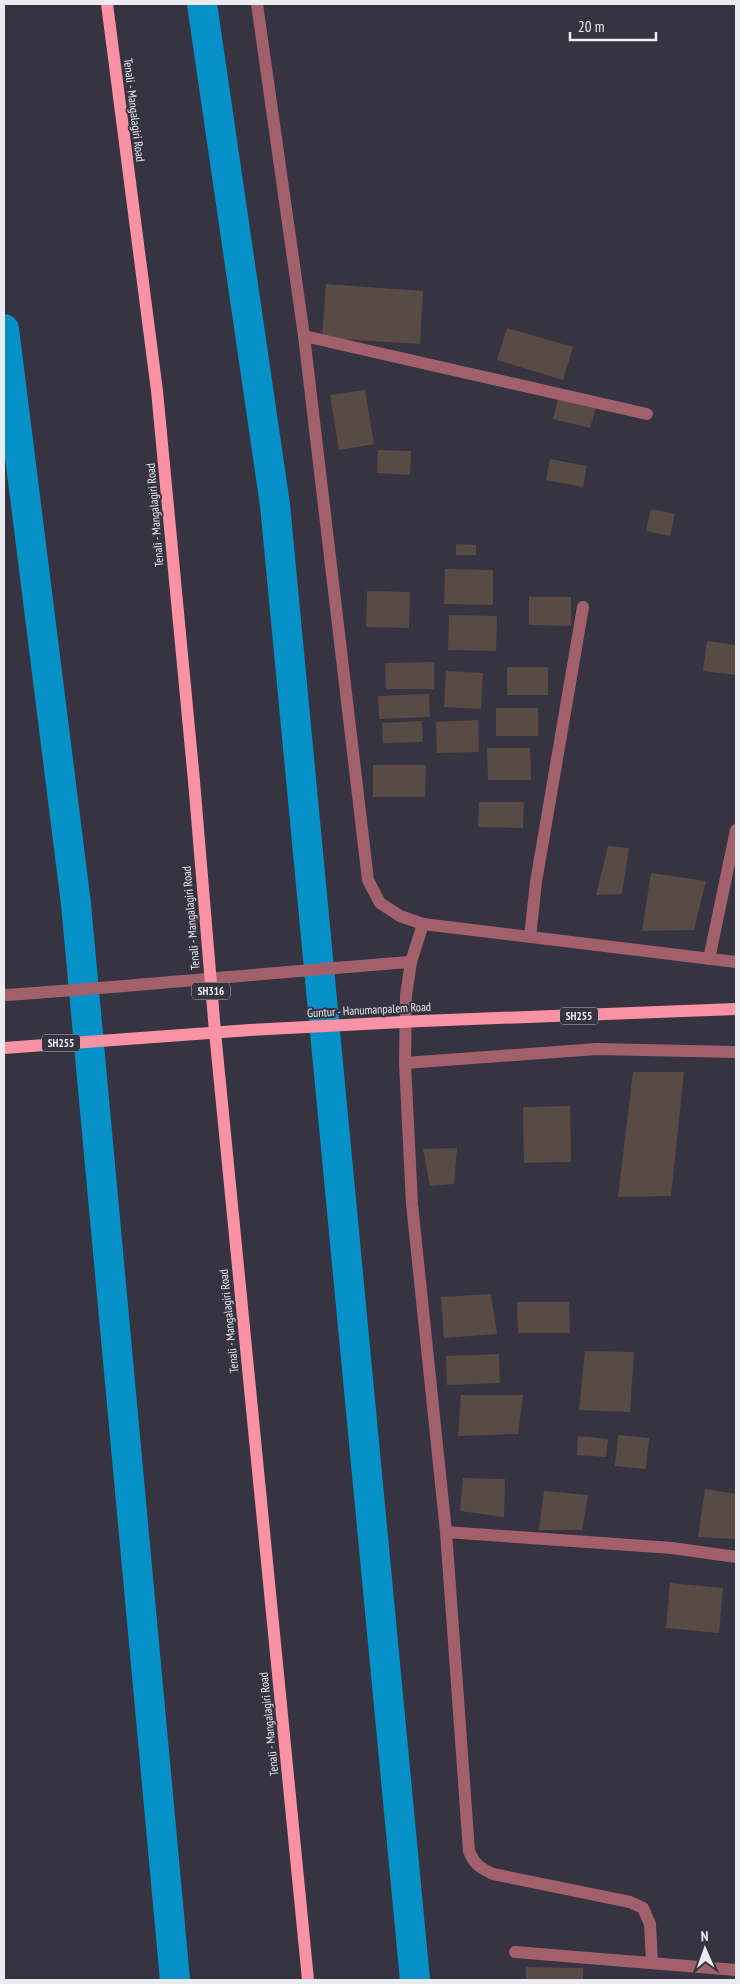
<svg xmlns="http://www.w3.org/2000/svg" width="740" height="1984" font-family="'PT Sans Narrow',sans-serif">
  <rect width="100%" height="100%" fill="#353440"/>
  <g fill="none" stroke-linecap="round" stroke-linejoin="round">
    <g stroke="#0692c8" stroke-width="30">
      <path d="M202 4 275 505 415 1980"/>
      <path d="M4 329 76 904 175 1980"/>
    </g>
  </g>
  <g fill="#584b46">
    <path d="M326 284 423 291 420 344 322 338Z"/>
    <path d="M507 328 573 347 563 380 497 360Z"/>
    <path d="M365 390 374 444 339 450 330 395Z"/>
    <path d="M558 399 596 408 590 428 553 419Z"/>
    <path d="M378 450 411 451 410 475 377 473Z"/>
    <path d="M550 459 587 466 583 487 546 480Z"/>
    <path d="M651 509 675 514 670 536 646 531Z"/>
    <path d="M456 544 476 545V555H456Z"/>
    <path d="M445 569 493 570V605L444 604Z"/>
    <path d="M367 591 410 592 409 628 366 627Z"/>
    <path d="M529 597H571V626L529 625Z"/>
    <path d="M449 615 497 616 496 651 448 650Z"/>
    <path d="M707 641 736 645V675L703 671Z"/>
    <path d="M434 662V689H386L385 663Z"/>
    <rect x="507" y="667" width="41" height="28"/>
    <path d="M446 671 483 673 481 709 444 707Z"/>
    <path d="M429 694 430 717 379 719 378 696Z"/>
    <rect x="496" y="708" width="42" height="28"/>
    <path d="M478 720 479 752 437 753 436 722Z"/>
    <path d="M422 721 423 742 383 743 382 723Z"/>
    <path d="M487 748H530L531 780H488Z"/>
    <path d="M373 765H426L425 797H373Z"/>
    <path d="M479 802H524L523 828 478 827Z"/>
    <path d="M608 846 629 848 622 894 596 895Z"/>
    <path d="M651 873 706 881 694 930 642 931Z"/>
    <path d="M633 1072H684L671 1196 618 1197Z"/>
    <path d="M570 1106 571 1162 524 1163 523 1107Z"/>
    <path d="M457 1148 454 1184 430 1186 423 1149Z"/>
    <path d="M491 1294 497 1334 444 1338 441 1297Z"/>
    <path d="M517 1302H569L570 1333H518Z"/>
    <path d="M585 1351 634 1352 630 1412 579 1410Z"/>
    <path d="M499 1354 500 1383 447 1385 446 1356Z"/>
    <path d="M461 1395H523L518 1434 458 1436Z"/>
    <path d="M618 1435 649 1438 646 1469 615 1466Z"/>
    <path d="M578 1436 608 1439 606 1457 577 1455Z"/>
    <path d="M463 1478 505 1479 504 1517 460 1511Z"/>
    <path d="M705 1489 736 1494V1539L698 1537Z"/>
    <path d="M544 1491 588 1495 582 1530H539Z"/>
    <path d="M670 1583 723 1588 719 1633 666 1628Z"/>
    <path d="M526 1967 583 1968V1980H526Z"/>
  </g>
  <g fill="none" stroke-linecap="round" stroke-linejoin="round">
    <path stroke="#a1606c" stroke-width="12" d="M304 336 647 414"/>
    <g stroke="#a1606c" stroke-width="12">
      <path d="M257 4 304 336 368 880 380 903 400 916 423 924 736 962"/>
      <path d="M423 924 411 962 406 995 405 1063 412 1204 446 1532 469 1851C474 1864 480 1868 493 1874L630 1902 643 1908 650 1924 652 1962"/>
      <path d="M530 937 536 882 583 607"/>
      <path d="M709 959 736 830"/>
      <path d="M4 995C140 986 275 972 411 962"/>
      <path d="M405 1063 597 1049 736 1052"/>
      <path d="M446 1532 672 1548 736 1557"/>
      <path d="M515 1952 736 1970"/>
    </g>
    <g stroke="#fa91a4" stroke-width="12">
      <path d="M107 4 157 391 194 781 215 1032 308 1980"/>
      <path d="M421 1021 736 1009"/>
      <path d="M4 1048 250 1030"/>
    </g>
    <path stroke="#fa91a4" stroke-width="12" d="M250 1030 421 1021"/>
  </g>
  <g text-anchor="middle" stroke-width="4" stroke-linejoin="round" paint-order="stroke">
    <g fill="#353440" stroke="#b4b4bd" stroke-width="1">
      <rect x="192" y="982.5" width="38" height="17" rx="4"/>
      <rect x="560" y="1007.5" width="38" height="17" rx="4"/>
      <rect x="42" y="1034.5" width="38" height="17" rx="4"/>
    </g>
    <g font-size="11" font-weight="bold" fill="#ebebf2">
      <text x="211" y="995">SH316</text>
      <text x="579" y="1020">SH255</text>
      <text x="61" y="1047">SH255</text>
    </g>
    <g font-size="12" fill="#ebebf2" stroke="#353440">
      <text transform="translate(134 110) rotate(83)" y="4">Tenali - Mangalagiri Road</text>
      <text transform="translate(155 515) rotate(-95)" y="4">Tenali - Mangalagiri Road</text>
      <text transform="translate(191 918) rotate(-95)" y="4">Tenali - Mangalagiri Road</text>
      <text transform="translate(369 1010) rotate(-3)" y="4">Guntur - Hanumanpalem Road</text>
      <text transform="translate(229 1321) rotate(-96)" y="4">Tenali - Mangalagiri Road</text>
      <text transform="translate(269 1724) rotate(-96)" y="4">Tenali - Mangalagiri Road</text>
    </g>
  </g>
  <rect width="740" height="1984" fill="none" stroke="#ebebf2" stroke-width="10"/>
  <g transform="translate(705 1949) rotate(358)" stroke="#353440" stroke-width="4" paint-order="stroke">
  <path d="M0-4L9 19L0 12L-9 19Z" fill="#ebebf2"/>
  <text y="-8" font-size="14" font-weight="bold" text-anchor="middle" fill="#ebebf2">N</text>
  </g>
  <path d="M570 32v8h86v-8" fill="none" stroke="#ebebf2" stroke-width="2.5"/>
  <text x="578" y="32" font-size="15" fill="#ebebf2" stroke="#353440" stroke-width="4" paint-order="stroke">20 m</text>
</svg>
